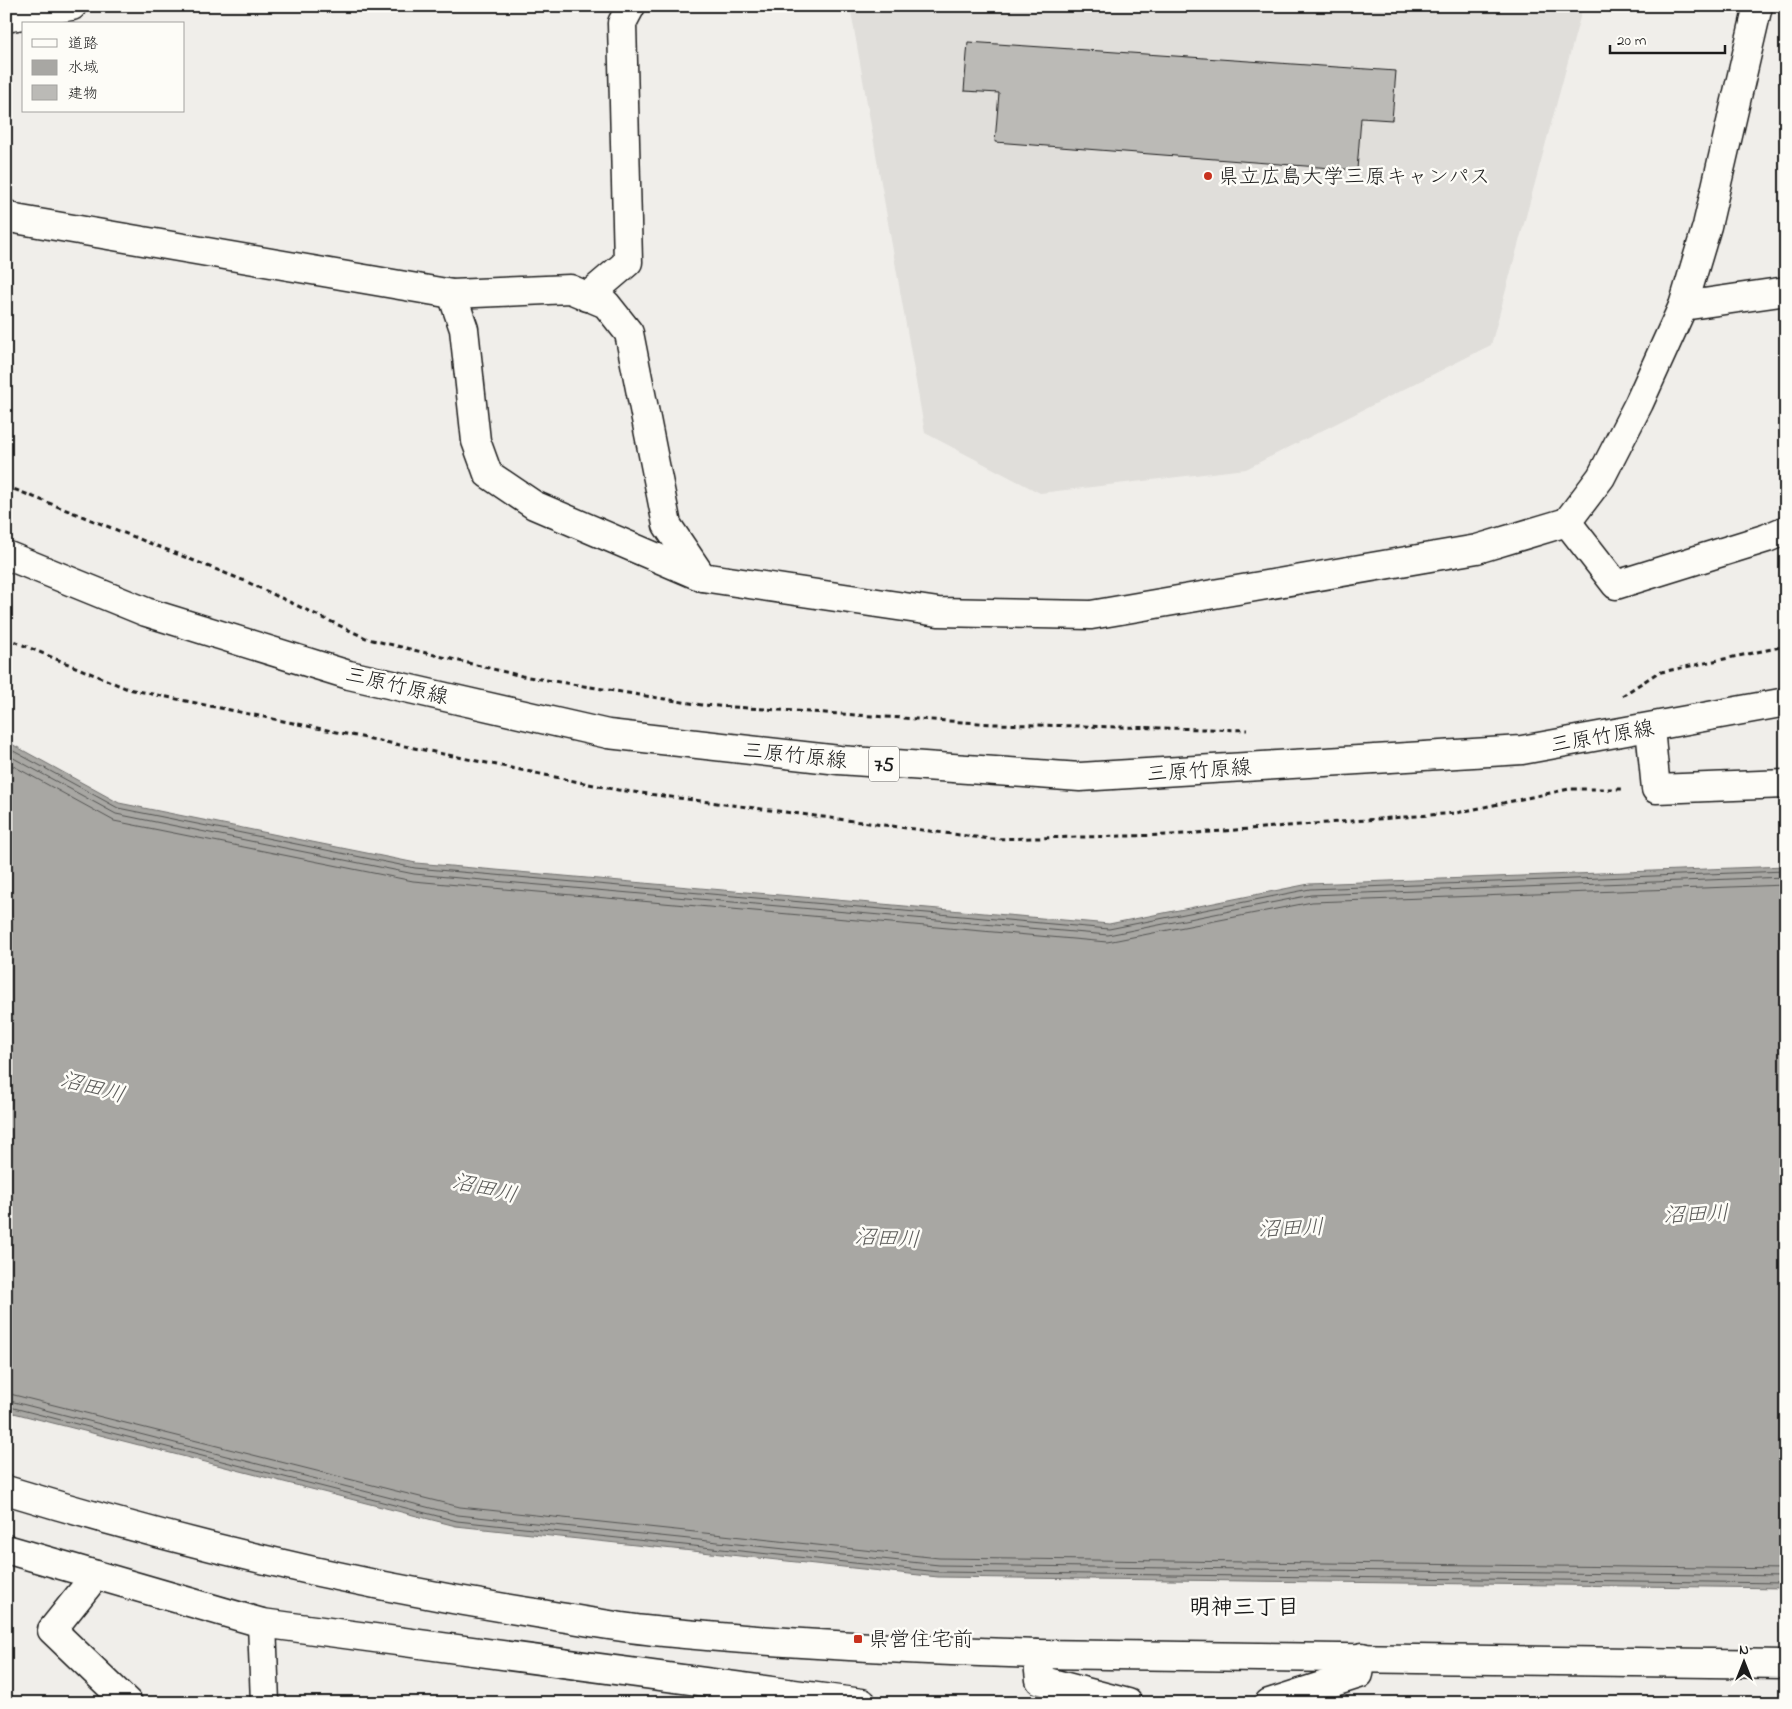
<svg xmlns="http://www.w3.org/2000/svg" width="1792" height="1709" font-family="'Indie Flower','Klee One',sans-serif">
  <rect width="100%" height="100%" fill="#f0eeea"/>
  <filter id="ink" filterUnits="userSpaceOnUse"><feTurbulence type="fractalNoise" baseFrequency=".02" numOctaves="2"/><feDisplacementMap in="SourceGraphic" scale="10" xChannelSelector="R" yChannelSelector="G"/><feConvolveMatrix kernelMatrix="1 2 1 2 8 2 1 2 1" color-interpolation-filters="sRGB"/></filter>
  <g filter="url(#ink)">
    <path fill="#e0deda" d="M850 6H1583L1491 345 1246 469 1040 493 925 433Z"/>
    <path fill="#a8a7a3" stroke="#706f6d" d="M6 741 119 803 416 863 1109 924 1309 884 1786 866V1588L938 1577 456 1526 6 1411Z"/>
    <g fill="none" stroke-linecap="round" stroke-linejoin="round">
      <g stroke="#545452" stroke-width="1">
        <path d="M6 747 118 808 415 868 1109 929 1310 889 1786 871"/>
        <path d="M6 754 116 814 414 874 1108 935 1311 895 1786 877"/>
        <path d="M6 762 114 821 413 881 1107 942 1312 902 1786 885"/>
        <path d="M6 1393 460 1507 939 1558 1786 1569"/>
        <path d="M6 1400 458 1515 939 1565 1786 1576"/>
        <path d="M6 1406 457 1521 939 1572 1786 1583"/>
      </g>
    </g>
    <path fill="#bbbab6" stroke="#1c1c1c" d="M968 42 1396 71 1392 120 1361 118 1357 170 995 142 999 93 964 91Z"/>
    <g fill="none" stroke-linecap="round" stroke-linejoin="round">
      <g stroke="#1c1c1c" stroke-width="31">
        <g id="minor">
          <path d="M6 18 72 6"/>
          <path d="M6 214 15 219 452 294 570 289 606 304 629 333 667 525 702 577 938 612 1091 615 1477 549 1567 522 1601 477 1639 403 1683 306 1707 226 1758 6"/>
          <path d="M452 294 464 329 476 441 488 474 534 505 702 577"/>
          <path d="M587 297 628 262 622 23 631 6"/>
          <path d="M1683 306 1786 291"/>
          <path d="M1567 522 1616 585 1767 538 1786 530"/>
          <path d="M1650 728 1656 789 1786 784"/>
          <path d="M6 1490C177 1542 353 1584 529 1612 570 1618 612 1627 654 1631 781 1644 910 1650 1037 1654L1786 1664"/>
          <path d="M6 1549 262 1623 862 1703"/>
          <path d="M96 1575 52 1630 128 1703"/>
          <path d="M262 1623 265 1703"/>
          <path d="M1037 1654 1040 1680 1128 1703"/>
          <path d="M1269 1703 1359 1674 1362 1657"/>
        </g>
      </g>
      <g stroke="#1c1c1c" stroke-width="31">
        <path id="major" d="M6 555 146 612 349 675 608 734 839 760 1080 777 1522 750 1786 702"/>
      </g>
      <g stroke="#1c1c1c" stroke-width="3" stroke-dasharray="5 4" stroke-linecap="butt">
        <path d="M6 486 245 581 368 639 522 676 702 705 994 724 1247 730"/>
        <path d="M6 638 128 689 618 790 990 839 1171 835 1456 813 1569 789H1623"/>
        <path d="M1622 696 1657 673 1786 646"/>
      </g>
      <use href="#minor" stroke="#fdfcf7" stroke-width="28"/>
      <use href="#major" stroke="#fdfcf7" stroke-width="28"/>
    </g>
  </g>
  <g fill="#c8321e" stroke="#fdfcf7" stroke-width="2">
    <circle cx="1208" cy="176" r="5"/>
    <rect x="853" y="1634" width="10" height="10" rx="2.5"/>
  </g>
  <g text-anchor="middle" stroke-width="5" stroke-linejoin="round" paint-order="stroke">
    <rect fill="#fdfcf7" stroke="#605f5e" stroke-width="1" x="869" y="746.5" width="30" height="35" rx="4"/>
    <g font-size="20" font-weight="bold" fill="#1c1c1c">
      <text x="884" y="771">75</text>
    </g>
    <g font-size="21" fill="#1c1c1c" stroke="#fdfcf7" text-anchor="start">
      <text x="1218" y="183">県立広島大学三原キャンパス</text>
      <text x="868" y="1646">県営住宅前</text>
    </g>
    <g font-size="21" fill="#1c1c1c" stroke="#fdfcf7">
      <text transform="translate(397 685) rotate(13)" y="7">三原竹原線</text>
      <text transform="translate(1602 736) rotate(-10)" y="7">三原竹原線</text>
      <text transform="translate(795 755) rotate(6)" y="7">三原竹原線</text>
      <text transform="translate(1199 770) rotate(-4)" y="7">三原竹原線</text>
    </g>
    <g font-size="22" font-style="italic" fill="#5b5b59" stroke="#fdfcf7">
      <text transform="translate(93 1086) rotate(15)" y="8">沼田川</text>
      <text transform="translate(485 1187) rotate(13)" y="8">沼田川</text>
      <text transform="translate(1696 1213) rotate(-2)" y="8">沼田川</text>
      <text transform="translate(1291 1227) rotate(-2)" y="8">沼田川</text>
      <text transform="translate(887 1237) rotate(3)" y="8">沼田川</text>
    </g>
    <g font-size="22" font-weight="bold" fill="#1c1c1c" stroke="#fdfcf7">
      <text x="1244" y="1614">明神三丁目</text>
    </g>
  </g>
  <rect width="1792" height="1709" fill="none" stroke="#fdfcf7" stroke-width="25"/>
  <rect x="12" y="12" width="1767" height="1684" fill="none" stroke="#1c1c1c" stroke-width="2" filter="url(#ink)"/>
  <rect x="22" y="22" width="162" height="90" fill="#fdfcf7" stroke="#a3a29f"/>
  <rect x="32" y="39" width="25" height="8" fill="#fdfcf7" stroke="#a3a29f"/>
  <text x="68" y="48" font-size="15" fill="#1c1c1c">道路</text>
  <rect x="32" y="60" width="25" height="15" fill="#a8a7a3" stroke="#a3a29f"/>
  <text x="68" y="72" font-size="15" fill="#1c1c1c">水域</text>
  <rect x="32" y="85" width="25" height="15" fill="#bbbab6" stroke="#a3a29f"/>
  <text x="68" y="98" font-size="15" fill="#1c1c1c">建物</text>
  <g transform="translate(1744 1662)" stroke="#fdfcf7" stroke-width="4" paint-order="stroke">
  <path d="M0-4L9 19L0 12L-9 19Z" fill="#1c1c1c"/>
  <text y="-8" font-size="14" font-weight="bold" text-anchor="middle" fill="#1c1c1c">N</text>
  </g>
  <path d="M1610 45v8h115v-8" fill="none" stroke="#1c1c1c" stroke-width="2.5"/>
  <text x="1617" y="45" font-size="15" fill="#1c1c1c" stroke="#fdfcf7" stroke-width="4" paint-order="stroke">20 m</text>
</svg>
